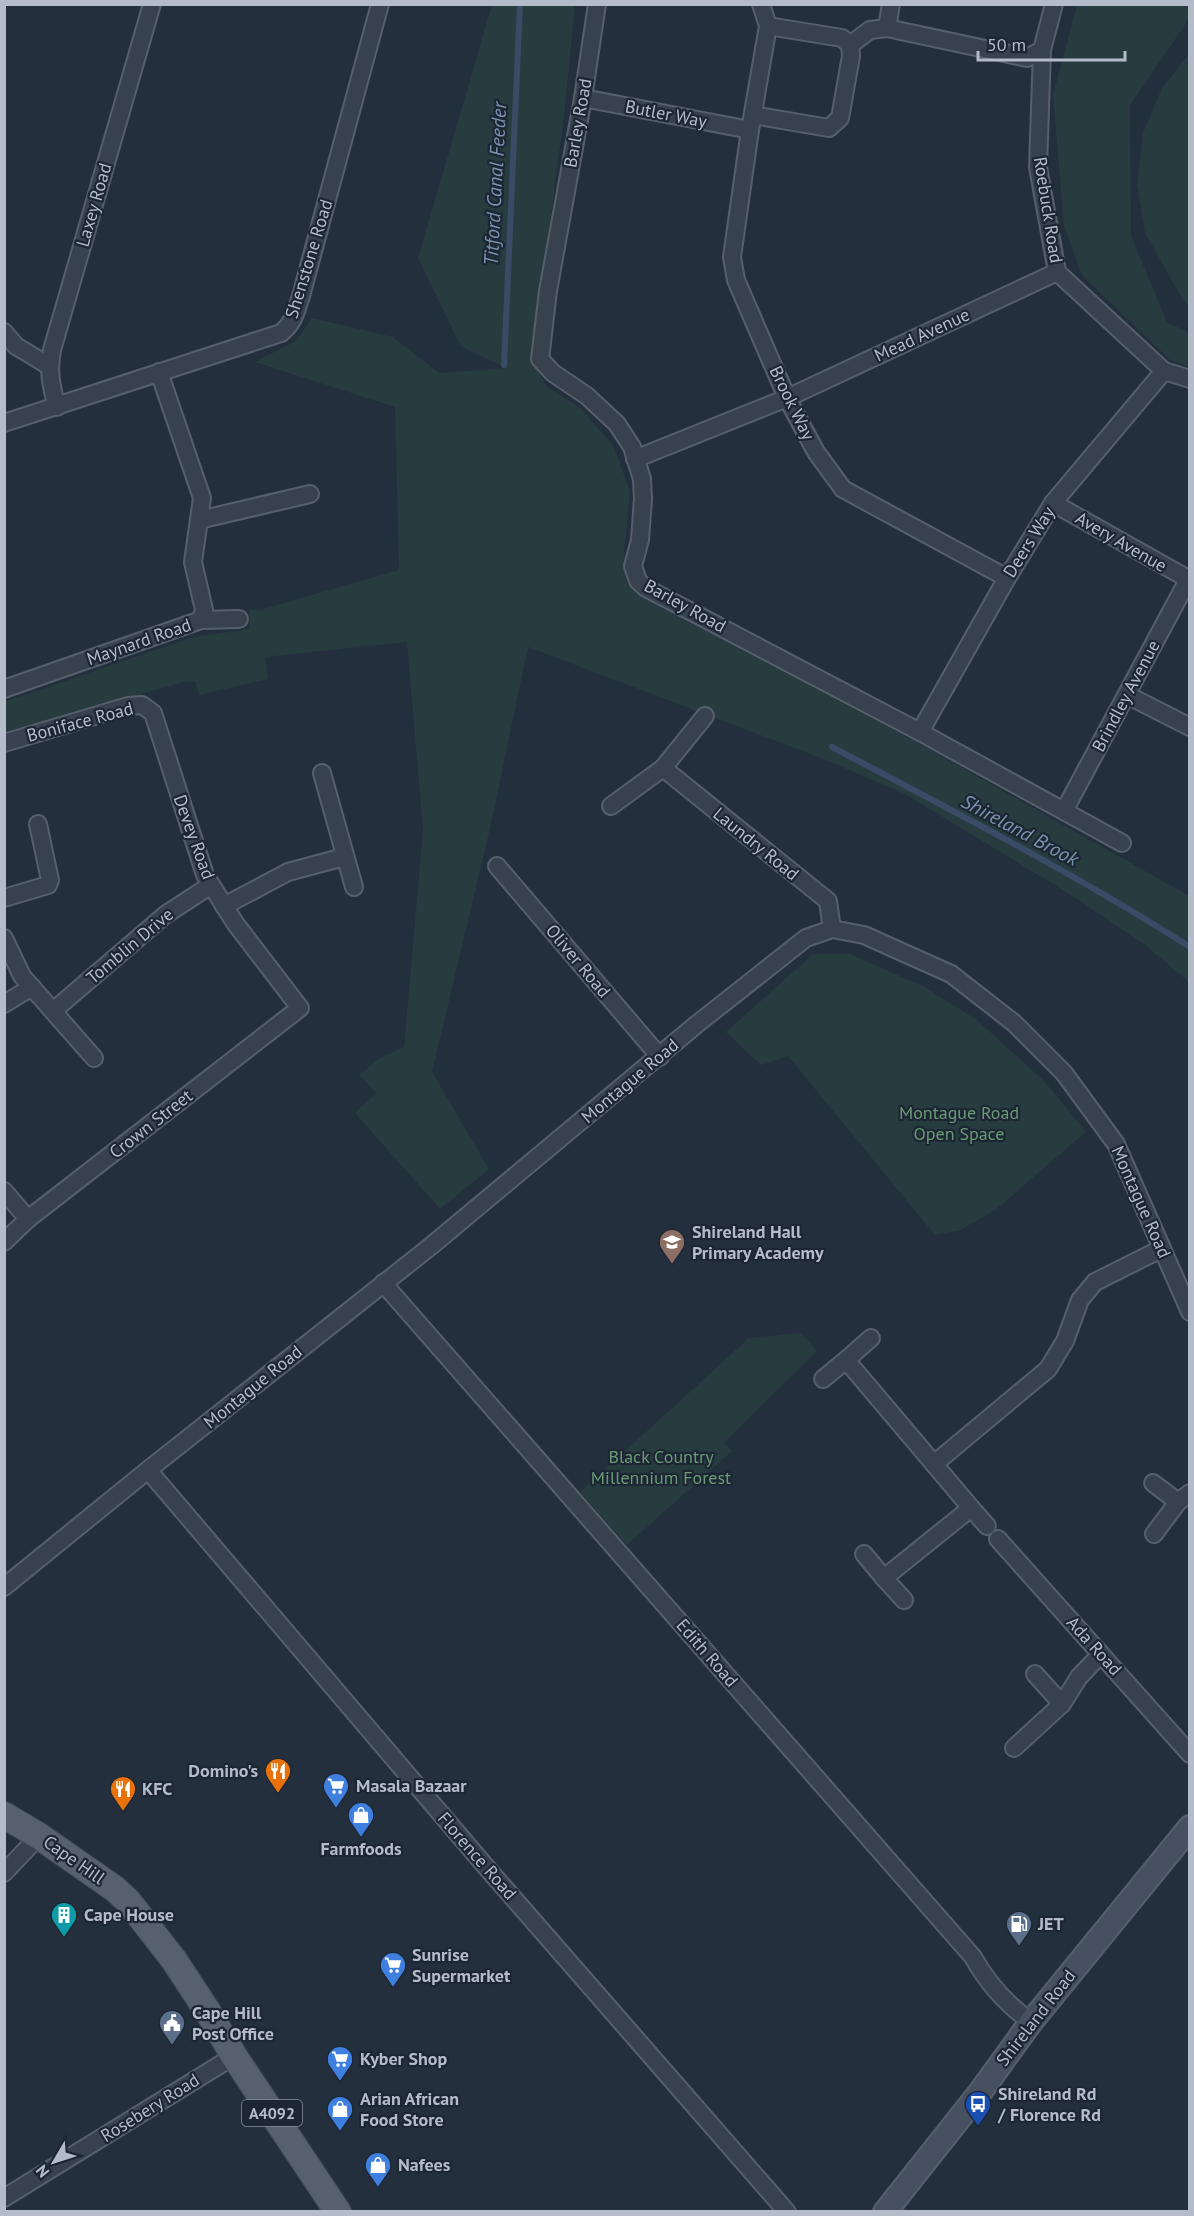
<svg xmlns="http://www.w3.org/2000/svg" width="1194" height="2216" font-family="'PT Sans',sans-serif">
  <rect width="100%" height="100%" fill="#242f3e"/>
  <g fill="#263c3f">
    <path d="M492 5H575L564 116 532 358 546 386 579 407 613 445 630 491 624 551 627 586 640 596 920 744 1189 896V982L1145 945 1076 898 905 794 821 758 528 647 491 824 432 1072 489 1169 440 1209 355 1113 376 1093 359 1075 380 1058 404 1047 423 830 407 642 265 657 268 679 199 695 195 681 184 682 5 733 4 702 193 637 250 629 249 609 260 610 399 570 395 407 255 362 296 341 312 318 393 337 439 373 507 368 461 347 418 258Z"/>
    <path d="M1077 5H1189V19L1130 105 1131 236 1167 322 1189 333V367L1170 360 1082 275 1064 226 1053 95Z"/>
    <path d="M1189 54V307L1184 302 1145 233 1137 185 1143 133 1162 88Z"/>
    <path d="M813 954H850L925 987 977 1020 1045 1082 1086 1132 994 1211 960 1230 935 1235 788 1056 761 1065 726 1032Z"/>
    <path d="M801 1333 817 1351 724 1443 732 1451 627 1545 580 1492 749 1338Z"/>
  </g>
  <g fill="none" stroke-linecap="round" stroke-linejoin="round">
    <g stroke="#394c67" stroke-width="6">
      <path d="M504 365 520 4"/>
      <path d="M832 747C953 811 1074 873 1190 947"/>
    </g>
    <g stroke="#565f6c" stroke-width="20">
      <g id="street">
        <path d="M597 4 583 98 548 291 540 359 553 373 587 396 617 424 632 447 642 479 643 499 640 540 633 566 638 581 646 588 920 732 1122 843"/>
        <path d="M761 4 768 26 750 130 732 257 736 280 787 398 816 452 843 489 1007 578"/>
        <path d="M1054 4 1042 50 1038 167 1057 272 1164 371 1190 379"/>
        <path d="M887 28 891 4"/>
        <path d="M850 45 870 30 887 28 1027 58 1042 50"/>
        <path d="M583 98 750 130"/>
        <path d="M753 115 829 128 840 118 851 56 850 45 842 38 768 26"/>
        <path d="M4 332 16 346 49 366"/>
        <path d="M57 407C51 386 48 371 52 350L152 4"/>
        <path d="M4 423 281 333C294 323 296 311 301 296L380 4"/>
        <path d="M635 459 787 398 1057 272"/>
        <path d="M1053 503 1190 580"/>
        <path d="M199 520 310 494"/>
        <path d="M201 620 239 619"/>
        <path d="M4 689 201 620 204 610 193 562 202 498 159 372"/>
        <path d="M1127 695 1190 727"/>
        <path d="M705 716 663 768 828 901 832 929"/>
        <path d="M920 732 1007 578 1053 503 1164 371"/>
        <path d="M4 743 128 706 142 705 153 713 205 875 235 923 300 1008 28 1219 4 1242"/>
        <path d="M322 773 354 887"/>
        <path d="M611 806 663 768"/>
        <path d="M1064 811 1188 580"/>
        <path d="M497 866 660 1057"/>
        <path d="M4 898 48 885 50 880 38 824"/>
        <path d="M224 906 288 872 344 857"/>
        <path d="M4 938 22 976 94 1058"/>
        <path d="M4 1004 32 987"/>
        <path d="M53 1011 165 915 211 885"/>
        <path d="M4 1191 28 1219"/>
        <path d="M383 1283 973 1957C988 1984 1006 2004 1031 2022"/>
        <path d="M871 1338 846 1360 934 1464"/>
        <path d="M823 1379 846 1360"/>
        <path d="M148 1470 487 1868 787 2212"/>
        <path d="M1153 1483 1178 1502"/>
        <path d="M971 1508 987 1526"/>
        <path d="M1154 1534 1178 1502 1190 1493"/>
        <path d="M998 1539 1190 1754"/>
        <path d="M864 1554 884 1578 971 1508 934 1464 1048 1369 1065 1341 1080 1300 1095 1282 1161 1249"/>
        <path d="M884 1578 904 1600"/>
        <path d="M4 1587 148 1470 431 1246 697 1024 806 938 832 929 864 935 951 974 1014 1023 1064 1073 1116 1144 1190 1312"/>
        <path d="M1035 1674 1062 1704"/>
        <path d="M1014 1748 1062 1704 1079 1677 1101 1654"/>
        <path d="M4 1873 39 1836"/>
        <path d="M4 2198 234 2056"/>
      </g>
    </g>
    <g stroke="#565f6c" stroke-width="26">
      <path id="secondary" d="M885 2212 981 2091 1031 2022 1190 1827"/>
    </g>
    <g stroke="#414a57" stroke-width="28">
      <path id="primary" d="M4 1815 39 1836 115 1889 128 1901 174 1960 208 2012 234 2056 338 2212"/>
    </g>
    <use href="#street" stroke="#38414e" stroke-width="16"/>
    <use href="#secondary" stroke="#465061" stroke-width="22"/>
    <use href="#primary" stroke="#56606e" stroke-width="26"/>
  </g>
  <defs>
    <g id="school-pin" transform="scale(1.35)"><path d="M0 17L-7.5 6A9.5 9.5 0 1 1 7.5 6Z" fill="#8d6e63" stroke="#1d2633"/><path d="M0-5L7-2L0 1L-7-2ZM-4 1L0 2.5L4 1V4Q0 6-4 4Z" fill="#fff"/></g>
    <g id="restaurant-pin" transform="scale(1.35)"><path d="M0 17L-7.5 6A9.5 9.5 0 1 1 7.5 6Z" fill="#e8710a" stroke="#1d2633"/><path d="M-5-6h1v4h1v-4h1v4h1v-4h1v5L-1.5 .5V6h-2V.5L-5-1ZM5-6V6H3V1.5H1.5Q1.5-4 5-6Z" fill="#fff"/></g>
    <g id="supermarket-pin" transform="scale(1.35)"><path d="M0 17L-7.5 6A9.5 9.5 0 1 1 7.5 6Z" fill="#3f7fe0" stroke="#1d2633"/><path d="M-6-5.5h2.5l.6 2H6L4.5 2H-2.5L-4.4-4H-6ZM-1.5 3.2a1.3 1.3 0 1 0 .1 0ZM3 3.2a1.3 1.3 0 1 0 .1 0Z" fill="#fff"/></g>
    <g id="shop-pin" transform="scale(1.35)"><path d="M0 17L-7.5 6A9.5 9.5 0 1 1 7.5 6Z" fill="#3f7fe0" stroke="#1d2633"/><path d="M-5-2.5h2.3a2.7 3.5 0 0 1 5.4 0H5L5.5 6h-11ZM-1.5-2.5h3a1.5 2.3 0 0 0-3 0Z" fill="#fff"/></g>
    <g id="building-pin" transform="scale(1.35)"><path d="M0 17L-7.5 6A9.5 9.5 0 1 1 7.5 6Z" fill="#0f9aa8" stroke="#1d2633"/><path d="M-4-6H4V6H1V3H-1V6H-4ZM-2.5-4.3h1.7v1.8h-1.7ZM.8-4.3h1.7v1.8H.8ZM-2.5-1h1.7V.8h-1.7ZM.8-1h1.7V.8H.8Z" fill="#fff"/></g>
    <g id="fuel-pin" transform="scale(1.35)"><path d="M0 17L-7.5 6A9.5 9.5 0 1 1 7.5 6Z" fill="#5c6f8a" stroke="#1d2633"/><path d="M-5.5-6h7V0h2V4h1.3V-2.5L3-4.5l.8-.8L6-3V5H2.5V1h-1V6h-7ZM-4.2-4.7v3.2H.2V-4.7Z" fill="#fff"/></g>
    <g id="civic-pin" transform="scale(1.35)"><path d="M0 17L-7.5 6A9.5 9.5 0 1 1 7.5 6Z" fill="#5c6f8a" stroke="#1d2633"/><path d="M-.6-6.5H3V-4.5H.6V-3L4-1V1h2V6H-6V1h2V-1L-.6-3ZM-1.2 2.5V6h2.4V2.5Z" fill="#fff"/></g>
    <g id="bus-pin" transform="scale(1.35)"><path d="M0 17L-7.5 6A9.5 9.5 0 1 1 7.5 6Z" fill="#1a4fb4" stroke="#1d2633"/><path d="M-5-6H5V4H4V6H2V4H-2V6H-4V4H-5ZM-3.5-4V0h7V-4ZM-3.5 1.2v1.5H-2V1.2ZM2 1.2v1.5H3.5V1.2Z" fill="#fff"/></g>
  </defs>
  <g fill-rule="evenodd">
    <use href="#school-pin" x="672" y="1242"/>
    <use href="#restaurant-pin" x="278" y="1771"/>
    <use href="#supermarket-pin" x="336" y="1786"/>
    <use href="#restaurant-pin" x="123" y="1789"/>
    <use href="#shop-pin" x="361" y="1815"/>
    <use href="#building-pin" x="64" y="1915"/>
    <use href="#fuel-pin" x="1019" y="1924"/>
    <use href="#supermarket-pin" x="393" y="1965"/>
    <use href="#civic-pin" x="172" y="2023"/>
    <use href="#supermarket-pin" x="340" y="2059"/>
    <use href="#bus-pin" x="978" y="2104"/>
    <use href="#shop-pin" x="340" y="2109"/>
    <use href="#shop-pin" x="378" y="2165"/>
  </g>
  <g text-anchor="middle" stroke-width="4.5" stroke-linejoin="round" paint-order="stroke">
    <rect fill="#1d2633" stroke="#878f9c" stroke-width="1.5" x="242" y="2100" width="60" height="26" rx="4.5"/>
    <g font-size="16" font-weight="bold" fill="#b4bcc9">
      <text x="272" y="2119">A4092</text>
    </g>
    <g font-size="18" fill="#b4bcc9" stroke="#1d2633">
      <text transform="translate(666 114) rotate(11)" y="6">Butler Way</text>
      <text transform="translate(578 123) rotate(-80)" y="6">Barley Road</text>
      <text transform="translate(94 205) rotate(-74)" y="6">Laxey Road</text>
      <text transform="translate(1048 210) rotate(81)" y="6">Roebuck Road</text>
      <text transform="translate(309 259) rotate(-73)" y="6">Shenstone Road</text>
      <text transform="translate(922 335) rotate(-25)" y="6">Mead Avenue</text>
      <text transform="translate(792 403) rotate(64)" y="6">Brook Way</text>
      <text transform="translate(1029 542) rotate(-58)" y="6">Deers Way</text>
      <text transform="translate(1121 542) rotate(30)" y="6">Avery Avenue</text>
      <text transform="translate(685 606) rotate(29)" y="6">Barley Road</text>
      <text transform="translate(139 642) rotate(-19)" y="6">Maynard Road</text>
      <text transform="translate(1126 696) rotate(-62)" y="6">Brindley Avenue</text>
      <text transform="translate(80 722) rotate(-15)" y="6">Boniface Road</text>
      <text transform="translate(194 837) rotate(70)" y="6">Devey Road</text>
      <text transform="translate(756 844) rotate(39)" y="6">Laundry Road</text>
      <text transform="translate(130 946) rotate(-40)" y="6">Tomblin Drive</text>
      <text transform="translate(578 961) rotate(50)" y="6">Oliver Road</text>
      <text transform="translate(630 1081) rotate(-40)" y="6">Montague Road</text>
      <text transform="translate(151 1124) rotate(-38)" y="6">Crown Street</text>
      <text transform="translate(1141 1202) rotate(66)" y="6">Montague Road</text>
      <text transform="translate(253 1387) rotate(-39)" y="6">Montague Road</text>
      <text transform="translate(1094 1646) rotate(48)" y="6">Ada Road</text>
      <text transform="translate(707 1653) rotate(49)" y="6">Edith Road</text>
      <text transform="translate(477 1856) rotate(49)" y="6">Florence Road</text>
      <text transform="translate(74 1860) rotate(35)" y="6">Cape Hill</text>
      <text transform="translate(1036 2018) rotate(-52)" y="6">Shireland Road</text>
      <text transform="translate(150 2108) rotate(-32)" y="6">Rosebery Road</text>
    </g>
    <g font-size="18" fill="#6b9a76" stroke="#1d2633">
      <text x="959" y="1119">Montague Road<tspan x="959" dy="21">Open Space</tspan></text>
      <text x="661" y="1463">Black Country<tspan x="661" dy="21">Millennium Forest</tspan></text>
    </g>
    <g font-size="18" font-weight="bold" fill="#b4bcc9" stroke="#1d2633" text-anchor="start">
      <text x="692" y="1238">Shireland Hall<tspan x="692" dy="21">Primary Academy</tspan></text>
      <text x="258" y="1777" text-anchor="end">Domino's</text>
      <text x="356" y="1792">Masala Bazaar</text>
      <text x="142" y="1795">KFC</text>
      <text x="361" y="1855" text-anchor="middle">Farmfoods</text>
      <text x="84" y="1921">Cape House</text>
      <text x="1038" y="1930">JET</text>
      <text x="412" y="1961">Sunrise<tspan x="412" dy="21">Supermarket</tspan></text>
      <text x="192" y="2019">Cape Hill<tspan x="192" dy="21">Post Office</tspan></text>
      <text x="360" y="2065">Kyber Shop</text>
      <text x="998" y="2100">Shireland Rd<tspan x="998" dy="21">/ Florence Rd</tspan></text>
      <text x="360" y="2105">Arian African<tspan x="360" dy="21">Food Store</tspan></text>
      <text x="398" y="2171">Nafees</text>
    </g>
    <g font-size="20" font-style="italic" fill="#7c92b1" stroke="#1d2633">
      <text transform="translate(495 184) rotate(-87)" y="7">Titford Canal Feeder</text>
      <text transform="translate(1020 830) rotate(28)" y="7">Shireland Brook</text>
    </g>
  </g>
  <rect width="1194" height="2216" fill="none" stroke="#b4bcc9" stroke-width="12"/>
  <g transform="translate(54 2162) rotate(231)" stroke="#1d2633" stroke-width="4.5" paint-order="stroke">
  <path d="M0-4.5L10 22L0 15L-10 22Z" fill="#b4bcc9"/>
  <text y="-9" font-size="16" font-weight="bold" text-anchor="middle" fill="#b4bcc9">N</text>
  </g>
  <path d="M978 51v9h147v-9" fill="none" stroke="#b4bcc9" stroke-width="3"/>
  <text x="987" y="51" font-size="18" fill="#b4bcc9" stroke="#1d2633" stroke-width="4.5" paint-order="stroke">50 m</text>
</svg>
